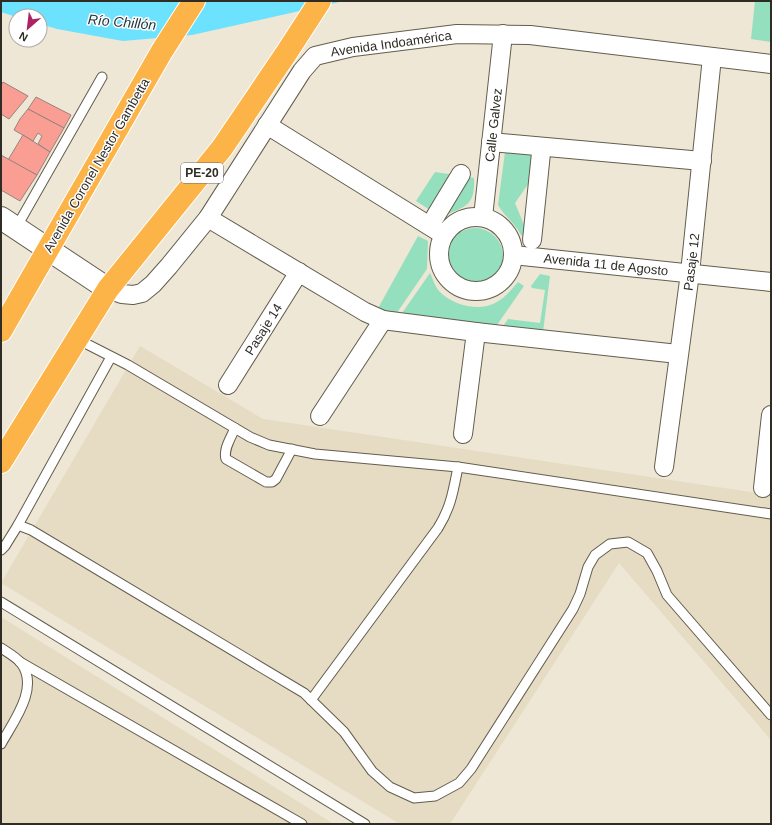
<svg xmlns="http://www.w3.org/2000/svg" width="772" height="825" font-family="Arial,sans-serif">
  <rect width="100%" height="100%" fill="#eee7d5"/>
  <g fill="#e6dbc3">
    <path d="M140 346 263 419 771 495V740L619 563 450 824H400L1 583Z"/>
    <path d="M1 617 334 824H1Z"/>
  </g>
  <g fill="#94e0be">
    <path d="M755 1H771V42L751 39Z"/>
    <path d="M507 151 534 156 531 180 515 203 527 232 526 236 521 235C515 223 504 216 498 205L505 152Z"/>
    <path d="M435 172 456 175 433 212 416 201Z"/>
    <path d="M466 176 474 178C475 204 468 206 445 215Z"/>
    <circle cx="475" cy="256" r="28"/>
    <path d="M418 236 428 241 427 269 394 317 376 312Z"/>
    <path d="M430 273C433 279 435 287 440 292 453 305 479 312 495 303 505 298 511 290 518 282L524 286 495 328 400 316Z"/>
    <path d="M540 274 550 276 543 332 501 329 508 319 540 323 545 290 532 288 531 286Z"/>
  </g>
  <path fill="#6ce2ff" d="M1 1H344L192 35 123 41 57 29 40 24V16H16V17L1 12Z"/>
  <g fill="#fa9d93" stroke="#968380">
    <path d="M3 82 28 96 9 119 1 114V85Z"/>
    <path d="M36 97 71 115 64 128 28 109Z"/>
    <path d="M28 109 64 128 50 152 38 144 42 136 38 133 33 141 14 130 20 119Z"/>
    <path d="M23 135 50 152 37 175 8 160Z"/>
    <path d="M1 155 37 175 20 201 1 190Z"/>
  </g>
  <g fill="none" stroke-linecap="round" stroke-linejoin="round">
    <g stroke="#635d4e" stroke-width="11">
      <g id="lane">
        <path d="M16 228 102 77"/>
        <path d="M77 339 128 365 250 437 269 445 315 454 458 467 771 514"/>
        <path d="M235 428C231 438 223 449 226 459L266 482H272L276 479 292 449"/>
        <path d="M18 525 111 357"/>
        <path d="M1 550 5 546 18 525 31 530 304 693 344 732 372 771 390 787 414 798 435 796 459 783 471 769 573 609 580 594 588 567 595 555 610 544 628 542 647 553 657 571 667 595 771 715"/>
        <path d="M1 602 365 824"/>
        <path d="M1 648C7 652 16 657 21 663 40 688 13 722 1 744"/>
        <path d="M20 662 302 824"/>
        <path d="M311 700 438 528C451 507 453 492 458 467"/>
      </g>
    </g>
    <g stroke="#635d4e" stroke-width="20">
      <g id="street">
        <path d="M267 125 444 235"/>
        <path d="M491 142 702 161"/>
        <path d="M435 217 461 174"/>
        <path d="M483 217 503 34"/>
        <circle cx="476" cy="254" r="37"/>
        <path d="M208 218 365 312 383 320 476 332 678 354"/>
        <path d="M532 240 541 153"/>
        <path d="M513 255 771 282"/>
        <path d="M108 289 122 294 133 295 142 293 153 284 169 266 208 218 302 71 315 56 353 47 457 34 530 35 771 64"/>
        <path d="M228 385 299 272"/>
        <path d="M320 416 383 320"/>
        <path d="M463 434 476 332"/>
        <path d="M664 467 690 273 712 57"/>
        <path d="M763 488 771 415"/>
      </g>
    </g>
    <g stroke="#635d4e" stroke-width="24">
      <path id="secondary" d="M1 218 108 289"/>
    </g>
    <g stroke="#fff" stroke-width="24">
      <g id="highway">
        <path d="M1 331 162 51 194 1"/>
        <path d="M1 462 108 289 222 148 287 52 320 1"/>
      </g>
    </g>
    <use href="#lane" stroke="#fff" stroke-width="9"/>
    <use href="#street" stroke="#fff" stroke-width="18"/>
    <use href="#secondary" stroke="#fff" stroke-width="22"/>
    <use href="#highway" stroke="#fcb348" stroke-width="22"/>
  </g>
  <g text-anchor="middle" stroke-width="3" stroke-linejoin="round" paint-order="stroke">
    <rect fill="#fff" stroke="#6d6b67" stroke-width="1" x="181" y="163" width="42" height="20" rx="3"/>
    <g font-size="12" font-weight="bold" fill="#2f2c26">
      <text x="202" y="177">PE-20</text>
    </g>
    <g font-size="13" fill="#2f2c26" stroke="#fff">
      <text transform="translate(391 43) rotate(-8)" y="5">Avenida Indoamérica</text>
      <text transform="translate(493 125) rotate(-84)" y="5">Calle Galvez</text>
      <text transform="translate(96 165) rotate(-60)" y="5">Avenida Coronel Nestor Gambetta</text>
      <text transform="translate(691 262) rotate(-83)" y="5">Pasaje 12</text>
      <text transform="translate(606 264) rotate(6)" y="5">Avenida 11 de Agosto</text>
      <text transform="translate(263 329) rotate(-58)" y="5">Pasaje 14</text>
    </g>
    <g font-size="14" font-style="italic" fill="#1e3338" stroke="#fff">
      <text transform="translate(122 22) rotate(5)" y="5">Río Chillón</text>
    </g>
  </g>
  <rect width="772" height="825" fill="none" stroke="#2f2c26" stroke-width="4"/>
  <g transform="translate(28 28) rotate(208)"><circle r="19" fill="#ffffff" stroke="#acaba8"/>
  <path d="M0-3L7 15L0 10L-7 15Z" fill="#ac2265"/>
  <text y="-6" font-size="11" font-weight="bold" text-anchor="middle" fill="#2f2c26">N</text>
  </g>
</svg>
